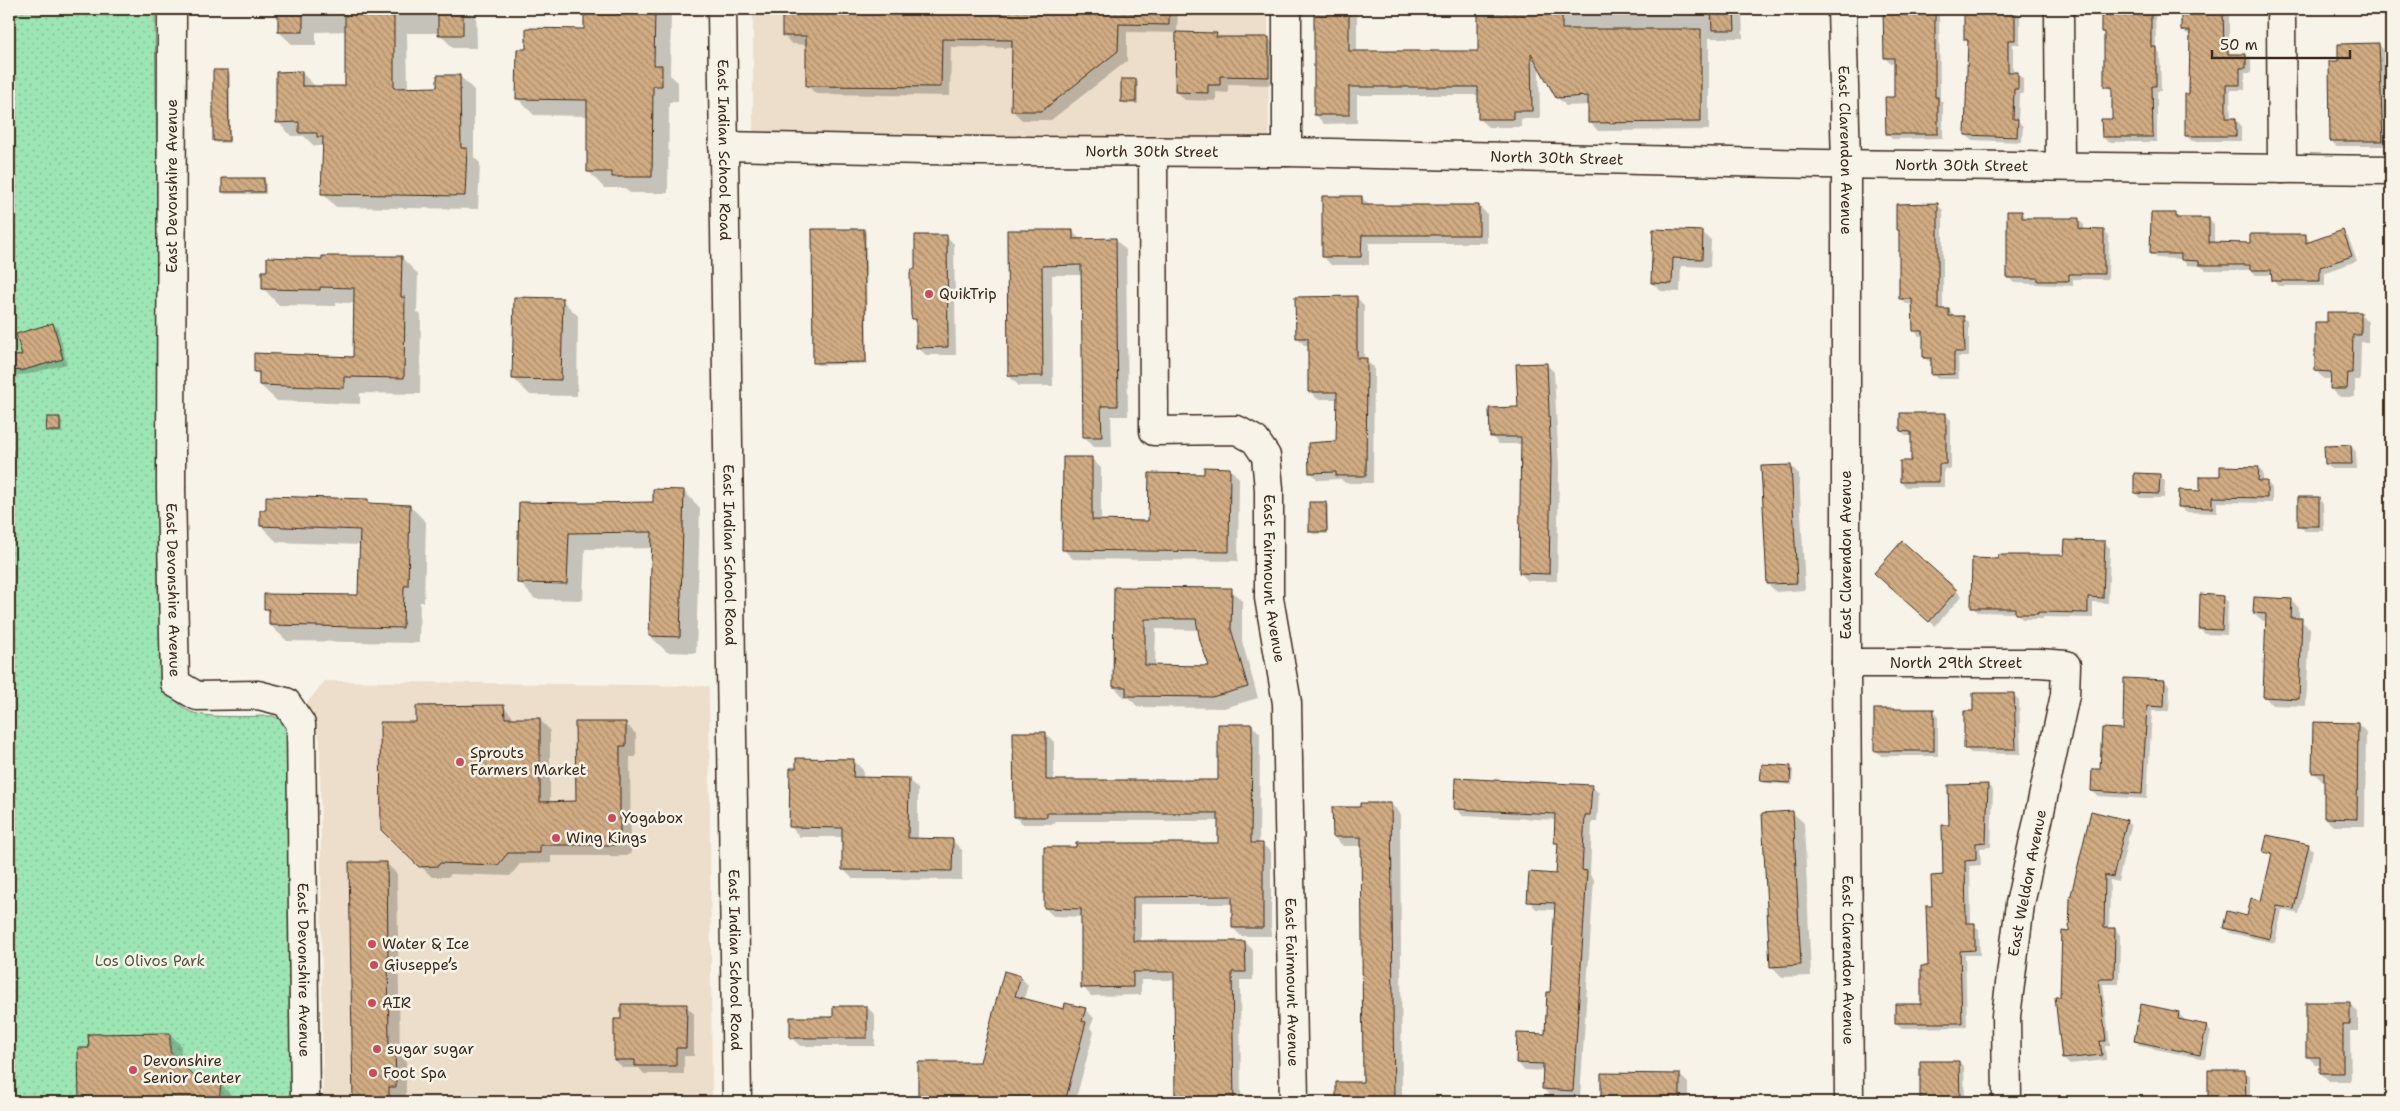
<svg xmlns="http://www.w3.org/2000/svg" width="2400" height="1111" font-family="'Shantell Sans',sans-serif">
  <defs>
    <pattern id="park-dots" width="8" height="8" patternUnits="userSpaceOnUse" patternTransform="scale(1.25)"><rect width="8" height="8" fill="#9ce5b4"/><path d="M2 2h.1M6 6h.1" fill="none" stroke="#87c59a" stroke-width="1.8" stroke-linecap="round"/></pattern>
    <pattern id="building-back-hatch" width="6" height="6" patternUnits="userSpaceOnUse" patternTransform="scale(1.25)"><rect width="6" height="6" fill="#d1ac83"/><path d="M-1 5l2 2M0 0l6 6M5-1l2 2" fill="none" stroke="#ab8c6b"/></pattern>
  </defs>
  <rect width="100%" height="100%" fill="#f7f3e8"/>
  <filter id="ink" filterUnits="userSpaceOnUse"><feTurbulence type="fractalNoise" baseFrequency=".02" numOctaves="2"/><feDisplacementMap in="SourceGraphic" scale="10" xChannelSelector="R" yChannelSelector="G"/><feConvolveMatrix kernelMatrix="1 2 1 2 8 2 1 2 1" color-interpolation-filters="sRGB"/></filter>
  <g filter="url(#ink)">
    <g fill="#ecdeca">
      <path d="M753 9H1268L1269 143 753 134Z"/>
      <path d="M325 681 709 686 712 1102H323L320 741 315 720 305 705Z"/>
    </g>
    <path fill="url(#park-dots)" stroke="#6c8869" d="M9 9H155L163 675C168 688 176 706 191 712 209 719 252 716 273 716L283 721 289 726 293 1102H9Z"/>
    <g fill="#0003" fill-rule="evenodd">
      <path d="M279 9H476L477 48H453L439 33H407L408 89H438L460 76 474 90V157L480 163 478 209 336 207 322 193 324 146H314L304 136H291L278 122 301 72 315 86 347 87 346 31 316 32V45H293L279 32Z"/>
      <path d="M585 9H671L670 75 678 82V102H669L668 193H630L625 188H604L588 171 589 116 534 115 518 99 527 50 585 30Z"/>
      <path d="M783 9H1178L1177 33 1127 32V61L1051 120H1022L1013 111V48L951 47 950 96 816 94 807 85V45L792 44 783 35Z"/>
      <path d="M1315 9H1357V52H1479L1517 9H1742L1743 38H1709V130L1598 131 1590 122V105L1566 106 1557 97 1539 65 1540 119H1521V127H1488L1479 119V95H1357V123L1324 124 1316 115Z"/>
      <path d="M1885 9H1939L1940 100 1943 103V138L1892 139 1887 133 1895 98V63H1890L1885 58Z"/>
      <path d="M1965 9H2020V44H2013V73H2018L2023 79V94H2019L2018 121 2023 126 2022 142 1972 140 1966 135 1969 43 1965 39Z"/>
      <path d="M2112 9H2155L2156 49 2160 53 2161 91H2157V142H2108L2103 137 2113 121V91L2105 86V34L2103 32 2112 16Z"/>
      <path d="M2183 9H2229V52L2232 55H2246L2251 61V73H2245V90H2230L2231 120H2236L2241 125V141H2192L2186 136 2191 36 2183 31Z"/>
      <path d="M1216 34 1220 38 1269 39 1277 47 1276 85 1228 84V93L1216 92V101L1185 100 1176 92Z"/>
      <path d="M2378 44 2384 50 2388 146H2336L2331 140 2340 62Z"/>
      <path d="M227 71 230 74V143H217L215 140Z"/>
      <path d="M1135 80 1138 82V104H1125L1122 101Z"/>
      <path d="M263 179 266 182V194H225L223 192Z"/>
      <path d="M1361 197 1369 205 1479 206 1487 214V243H1369V265H1331L1323 256Z"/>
      <path d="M1937 205 1943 210V310H1949L1954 317H1963L1969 322V357H1958L1959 379H1938L1932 374V363L1924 358V336H1919L1914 330 1913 304H1906L1901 299V233L1897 230Z"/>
      <path d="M2022 212 2027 219 2079 220 2084 225V231H2104L2109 236 2108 279H2073V286L2014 283 2009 278Z"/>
      <path d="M2175 214 2180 219H2209L2214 224V244H2251L2305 235 2311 243 2343 232 2348 237 2357 261 2325 272V286H2278L2273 280V275H2256L2251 270H2206L2201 266 2187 265 2182 259 2157 258 2151 253Z"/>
      <path d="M863 230 866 232 867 364 817 365 815 362Z"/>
      <path d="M1654 230 1702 232 1711 240 1710 267 1681 266 1680 292 1661 291 1652 283Z"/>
      <path d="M1072 231 1081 240H1116L1126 250 1128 416H1111L1112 447H1094L1084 436 1082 275H1052L1053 386H1019L1009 376 1008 232Z"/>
      <path d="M946 236 954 244 956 355H926L917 347V322L913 318 916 270Z"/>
      <path d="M401 257 418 274 417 312 421 315 420 394 360 393V404L277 401 260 385 261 377 255 371 354 358 355 303H336V306L279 305 263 288 324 260Z"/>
      <path d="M1357 298 1364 305V360L1374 367 1373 483H1345L1341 479 1318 480 1310 472 1338 443V399H1317L1310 391 1309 345H1304L1297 337Z"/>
      <path d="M562 300 578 316 577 396 530 395 514 379Z"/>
      <path d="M2360 313 2368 322V342H2361L2360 380H2355V397H2340L2331 389 2332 379H2324L2316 371 2328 324Z"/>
      <path d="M53 324 58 329 67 364 29 374 9 376V358L23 356Z"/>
      <path d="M1546 364 1554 372 1559 469 1557 581H1528L1520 573 1522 444H1499L1491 436 1519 408Z"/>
      <path d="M1946 415 1951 420V469H1944V487H1906L1901 482 1912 462V436H1906L1901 431Z"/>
      <path d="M60 419 62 421V433H50L48 430Z"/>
      <path d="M2351 446 2356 452 2357 469H2331L2326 464Z"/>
      <path d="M9 447 14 450V463H9Z"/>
      <path d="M1091 458 1101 468V522H1150L1230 469 1239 478 1238 561 1073 559 1063 549Z"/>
      <path d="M1791 466 1799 474 1805 590 1776 592 1768 584Z"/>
      <path d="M2258 468 2263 473V482H2267L2272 488V503L2217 502V513L2185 512 2180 507 2221 477Z"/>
      <path d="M2159 475 2165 481 2164 498H2140L2135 493Z"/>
      <path d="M684 491 700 508 696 653 667 652 650 636 653 548 585 549 583 600 535 599 519 582 521 503H654Z"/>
      <path d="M2318 498 2323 504 2324 531H2305L2300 526Z"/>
      <path d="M368 500 373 505 410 506 426 522 424 602H420L419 643 287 641 270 625 271 613 265 608 359 597 361 545 277 542 261 526 267 511Z"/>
      <path d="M1326 503 1328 505V534H1313L1310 531Z"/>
      <path d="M2104 542 2110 548 2108 603 2093 602V618L2043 617V619H2022L2017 613 1978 612 1972 607 1999 560 2065 556Z"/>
      <path d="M1902 543 1962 596 1935 626 1881 578Z"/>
      <path d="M1115 588 1231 590 1242 601V641L1258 698 1224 708 1138 707 1129 698H1125L1114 687ZM1156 629 1199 630 1211 667 1155 666Z"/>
      <path d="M2223 597 2228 602 2227 635 2205 634 2200 629Z"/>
      <path d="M2291 600 2299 608V620L2310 628 2306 706 2272 705 2264 696 2267 621H2263L2254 613Z"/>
      <path d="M2164 681 2170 686 2169 711H2152L2147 799 2098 796 2092 791 2101 770 2124 731Z"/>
      <path d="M2014 695 2019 700 2021 754 1971 753 1965 748 1974 712Z"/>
      <path d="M504 707 515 719H539L550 730V803L577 802 625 723 636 734V757H630L631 853 627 856H551V863L520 864 510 876 451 874 449 877H432L382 829 418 723Z"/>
      <path d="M1933 711 1938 716V756H1881L1876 750Z"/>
      <path d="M2358 724 2366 732 2365 826H2333L2325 818V781H2322L2314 773Z"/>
      <path d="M1251 725 1260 733 1259 844H1262L1271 852V936H1241L1233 928V904H1141V942H1245L1253 950V980H1240L1241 1102H1176V980H1141V995L1091 996 1083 987 1082 917 1053 916 1045 908 1219 844V821H1055V824H1023L1015 816 1046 734 1054 742V781H1220Z"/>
      <path d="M853 760 863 770V779H908L918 789V840H952L962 850V880L853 879 843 869V837H800L790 826Z"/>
      <path d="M1791 768 1793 770 1792 785 1764 783 1762 781Z"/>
      <path d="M1987 785 1993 790 1991 847 1980 848 1981 865 1970 866 1971 924 1979 930 1980 955H1965L1967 1027 1902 1028 1896 1023 1922 1005 1929 968 1933 907 1944 877 1951 826Z"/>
      <path d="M1591 786 1599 793 1597 822H1592L1590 875 1594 879 1580 1098 1551 1096 1543 1089 1544 1071 1524 1070 1517 1062 1546 1036 1552 993 1556 910 1536 909 1529 901 1557 875 1559 846 1555 842 1556 820 1463 816 1455 808Z"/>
      <path d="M1391 804 1400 813 1402 1102H1337V1083L1365 1084 1362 846H1343L1334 837 1362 808Z"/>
      <path d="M1792 812 1804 823 1811 976 1782 977 1771 966Z"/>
      <path d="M2126 821 2131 826 2118 882 2110 880 2109 929H2115L2120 935 2119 984H2103L2110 1046H2105L2106 1060 2069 1064 2063 1059 2062 998 2071 933Z"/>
      <path d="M2308 845 2313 850 2299 914 2282 910 2275 943 2230 933 2225 928 2248 917 2262 902 2272 857 2265 851Z"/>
      <path d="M351 863H386L397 874 400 1055 406 1061V1097H399V1102H354Z"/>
      <path d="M1020 977 1028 985 1024 1000 1065 1011 1085 1009 1094 1018 1090 1028 1094 1032 1075 1102H920L919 1064 981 1063Z"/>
      <path d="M2349 1003 2358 1012V1031H2350L2351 1081H2329L2321 1073V1065H2316L2308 1057Z"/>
      <path d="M686 1006 694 1014V1056H684V1074H644L639 1068H623L615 1060Z"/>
      <path d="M867 1007 875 1015V1046H800L792 1038Z"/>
      <path d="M2179 1014 2184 1019 2183 1021 2206 1026 2211 1032 2205 1059 2140 1046 2135 1040Z"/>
      <path d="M170 1034 181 1045V1065L202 1085 215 1077 231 1095V1102H80V1050Z"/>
      <path d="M1921 1062H1959L1964 1067 1965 1102H1922Z"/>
      <path d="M2209 1071H2245L2250 1076V1102H2210Z"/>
      <path d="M1602 1074 1680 1075 1688 1083V1102H1602Z"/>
      <path d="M792 1099 836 1100 839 1102H792Z"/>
    </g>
    <g fill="url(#building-back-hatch)" stroke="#3b2a1e" fill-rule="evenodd">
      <rect x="278" y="9" width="25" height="23"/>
      <path d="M345 9H394V88L437 87V75H460L461 148H467L465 196 321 194 323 137H317V133H299V122L276 123V72L302 71V86H345Z"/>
      <rect x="438" y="9" width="25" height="26"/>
      <path d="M584 9H655L654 65H662V86H653L652 177H612V172H587V100L516 99 517 49H526V28L584 29Z"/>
      <path d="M782 9H1169V25L1119 24 1118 51 1042 111H1011L1012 40 942 39 941 87 806 86V36H782Z"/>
      <path d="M1314 9H1349V51H1478V9H1562V29H1701V122L1588 123V96L1556 98 1531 53 1532 111H1513V119H1478V87H1349V115H1314Z"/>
      <path d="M1711 9H1734L1735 30H1712Z"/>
      <path d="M1883 9H1935V97H1938V134H1886L1885 97H1894V58H1884Z"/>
      <path d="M1964 9H2015V40H2008V72H2018V89H2014L2013 119H2018L2017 137 1965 135 1968 40H1964Z"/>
      <path d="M2111 9H2151V47H2156V86H2152L2153 137H2102L2101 119H2112V87H2104V32H2101V14H2111Z"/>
      <path d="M2181 9H2223L2224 49H2228V54H2246V68H2240V85H2226V118H2236V136H2185V94H2189L2190 31H2181Z"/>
      <path d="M1176 32 1217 33 1216 37H1269V77L1220 76V85H1208V93L1175 92Z"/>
      <path d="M2379 43 2383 141H2330L2329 61H2338V44Z"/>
      <path d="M213 70H228L229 141H213Z"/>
      <rect x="1121" y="79" width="15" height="23"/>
      <rect x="222" y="178" width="42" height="14"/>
      <path d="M1322 196H1362V205H1479V235H1362L1361 257H1322Z"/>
      <path d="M1938 203V309H1949V316H1964L1965 352H1954V374L1931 375V358H1923V331H1913L1912 299H1899V230H1896V204Z"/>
      <path d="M2007 211H2022V218H2079V229L2104 230V274H2069V281H2038V278H2007Z"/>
      <path d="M2151 213H2176V218H2209V242L2250 243V234H2306V243L2343 230 2352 256 2320 267V281H2272L2271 270H2250V265H2199V261L2181 260V254H2150Z"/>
      <path d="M812 229H864L866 362 813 363Z"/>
      <path d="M1653 229 1703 231 1702 259 1673 258 1672 284 1651 283Z"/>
      <path d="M1007 230H1073V239L1116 238 1118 406H1101L1102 437H1083L1081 265 1042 266 1043 376H1008Z"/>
      <path d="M915 235H947L948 347 916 348V319H912L911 315 910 272 912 269H915Z"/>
      <path d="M322 256H402L401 297H405L404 378 344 377V388L259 385V372H254V353L353 357 354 288 320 287V290L262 289V271H267V257L322 259Z"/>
      <path d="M1357 296V358H1367L1366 476H1336V472L1309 473 1308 443 1336 441 1337 392H1308V338H1296L1295 297Z"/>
      <path d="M514 297 563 298 561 380 512 379Z"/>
      <path d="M2327 312H2361V335H2353L2352 373H2348L2347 389H2330L2331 372 2315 371V322H2327Z"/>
      <path d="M53 323 63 359 24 370 9 371V357L22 355 16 334Z"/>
      <path d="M1547 363 1551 461 1549 574 1519 573 1521 437H1490L1489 408 1518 407 1516 364Z"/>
      <path d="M1900 413H1946V464H1939V482H1900V461H1911V432L1900 431Z"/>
      <path d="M47 417H60V431H46Z"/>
      <path d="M2351 445 2352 464H2325L2324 446Z"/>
      <path d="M1063 457H1092V520L1148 521 1149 473 1204 474V467L1230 468 1229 552 1062 550Z"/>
      <path d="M1791 465 1797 583 1767 584 1761 466Z"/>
      <path d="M2220 466 2259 467 2258 481H2267V498L2212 497V508L2178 507 2179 490 2200 491V476H2220Z"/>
      <path d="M2134 473 2160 474 2159 494 2134 493Z"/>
      <path d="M653 489 684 490 680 637 649 636 652 532 569 533 567 584 517 583 519 502 583 503 653 502Z"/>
      <path d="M266 496 368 499V503L410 505 408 586H404L403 628 269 625V609H264V594L358 595 360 530 260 526V510H266Z"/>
      <rect x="2298" y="497" width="21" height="29"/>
      <path d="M1309 502H1326L1327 532H1309Z"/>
      <path d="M2065 540 2105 541 2103 598 2088 597V613L2038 612V614H2015V608H1971L1972 558 1998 559V555H2064Z"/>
      <path d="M1902 541 1957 590 1929 622 1874 573Z"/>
      <path d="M1114 587 1232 588 1231 629 1248 687 1212 697 1126 696V687H1113ZM1145 619H1196L1200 641 1209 666 1145 665Z"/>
      <path d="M2200 594 2224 596 2222 630 2199 629Z"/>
      <path d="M2254 597 2292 599 2291 618H2302L2299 699 2263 697 2266 614 2253 613Z"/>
      <path d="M2124 678 2165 680 2164 707 2147 706 2142 794 2091 791 2092 769H2100L2102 728 2123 729Z"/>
      <path d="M1973 693H2014L2016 749H1964V711H1973Z"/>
      <path d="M504 705 505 718H540V802L576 801 575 722H626V746H620V842L616 845H540V853H508L498 865 440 863 438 866 419 867 381 830 380 722H416V706Z"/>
      <rect x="1874" y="709" width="60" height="42"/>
      <path d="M2313 722 2358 723 2357 819 2324 818V773H2312Z"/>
      <path d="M1218 724H1252L1251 843H1263V928H1232V896L1133 897V941H1245L1246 972H1232L1234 1102H1175L1174 972H1133V987L1081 988V909L1044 908V847H1076V843H1218V813H1047V817H1014L1013 732H1046V780H1218Z"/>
      <path d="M796 758 854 759 853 777 909 778 908 838 953 839 952 871 842 870V828L789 827 790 768H796Z"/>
      <path d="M1762 764 1791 766 1790 783 1760 781Z"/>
      <path d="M1455 778 1592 785 1590 815H1585L1582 870 1587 871 1573 1091 1542 1089 1543 1064 1516 1063 1517 1033 1545 1034 1547 992H1550L1555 903 1527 902 1529 872 1556 874 1558 843H1554L1555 814 1454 809Z"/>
      <path d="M1988 784 1986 842 1976 843V860L1965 861 1966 923H1975V950L1960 951 1962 1023H1895V1004H1921V966H1928L1926 906H1932L1931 876 1943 875 1942 825H1949L1948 785Z"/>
      <path d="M1360 803H1391L1394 1102H1336V1082H1363L1362 941 1361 837H1333L1332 807H1360Z"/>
      <path d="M1793 811 1801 965 1770 967 1762 813Z"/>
      <path d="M2091 811 2127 820 2113 877 2105 875 2104 928H2115L2114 979H2099L2106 1041H2100L2102 1055 2062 1059 2055 997H2060L2062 931 2069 932 2070 899Z"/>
      <path d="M2267 835 2309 844 2294 909 2277 906 2270 939 2223 928 2227 911 2247 916 2251 898 2261 901 2272 854 2263 852Z"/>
      <path d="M349 862H387L389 1048H395L396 1087H389V1102H353Z"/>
      <path d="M1004 971 1021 976 1015 996 1064 1009 1065 1003 1086 1008 1082 1021 1086 1022 1065 1102H918V1062H980Z"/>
      <path d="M2306 1002H2350V1024H2343V1073H2320V1057H2306Z"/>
      <path d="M621 1004H687L686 1048H676V1066H635V1060H614V1019H621Z"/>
      <path d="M2141 1004 2179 1012 2178 1019 2207 1025 2200 1055 2134 1041Z"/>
      <path d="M833 1006H867V1038H790V1017H833Z"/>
      <path d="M170 1033V1052L202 1084 208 1077 216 1076 221 1082 219 1102H79L78 1048H89L88 1034Z"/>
      <path d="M1920 1061H1959L1960 1102H1920Z"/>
      <path d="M2208 1070H2245L2246 1102H2208Z"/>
      <path d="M1601 1073 1680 1074V1102H1601Z"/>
    </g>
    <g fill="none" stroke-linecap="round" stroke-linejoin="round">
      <g stroke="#3b2a1e" stroke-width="31">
        <g id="minor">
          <path id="s1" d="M172 9 171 488 175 683 197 696 258 695 286 702 301 724 305 1102"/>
          <path d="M1287 9V152"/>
          <path id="s2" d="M1842 9 1846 164V663L1849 1102"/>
          <path d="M2059 9 2060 166"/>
          <path d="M2281 19 2282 169"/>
          <path id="s3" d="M723 146 980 151 1287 152 1821 164 2391 170"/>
          <path id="s4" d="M1153 152 1154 431 1237 430 1255 440 1266 456 1269 489V598L1287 703 1294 1102"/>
          <path id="s5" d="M1846 663H2039L2066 665 2065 695 2020 904 2006 1016 2007 1102"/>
        </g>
      </g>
      <g stroke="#3b2a1e" stroke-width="31">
        <g id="major">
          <path id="s6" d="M722 9 737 1102"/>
        </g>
      </g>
      <use href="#minor" stroke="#f7f3e8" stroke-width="28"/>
      <use href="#major" stroke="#f7f3e8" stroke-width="28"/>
    </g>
  </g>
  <g fill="#d1495b" stroke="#f7f3e8" stroke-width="2">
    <circle cx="929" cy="294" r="5"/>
    <circle cx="460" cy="762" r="5"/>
    <circle cx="612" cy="818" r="5"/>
    <circle cx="556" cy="838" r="5"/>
    <circle cx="372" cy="944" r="5"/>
    <circle cx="374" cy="965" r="5"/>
    <circle cx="372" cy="1003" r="5"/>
    <circle cx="377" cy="1049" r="5"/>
    <circle cx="133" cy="1070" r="5"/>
    <circle cx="373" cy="1073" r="5"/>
  </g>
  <g text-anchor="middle" stroke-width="5" stroke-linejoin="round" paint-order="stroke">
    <g font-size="15" fill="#3b2a1e" stroke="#f7f3e8">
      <text dy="5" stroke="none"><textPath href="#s2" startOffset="141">East Clarendon Avenue</textPath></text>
      <text dy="5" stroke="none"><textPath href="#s6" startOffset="141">East Indian School Road</textPath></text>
      <text dy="5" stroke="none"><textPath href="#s3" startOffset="429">North 30th Street</textPath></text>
      <text dy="5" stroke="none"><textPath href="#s3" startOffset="834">North 30th Street</textPath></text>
      <text dy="5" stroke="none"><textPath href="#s3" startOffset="1239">North 30th Street</textPath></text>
      <text transform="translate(172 186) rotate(-90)" y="5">East Devonshire Avenue</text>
      <text transform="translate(1846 555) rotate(-90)" y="5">East Clarendon Avenue</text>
      <text dy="5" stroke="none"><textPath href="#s6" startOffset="546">East Indian School Road</textPath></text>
      <text dy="5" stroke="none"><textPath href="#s4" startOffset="525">East Fairmount Avenue</textPath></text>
      <text dy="5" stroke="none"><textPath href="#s1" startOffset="581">East Devonshire Avenue</textPath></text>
      <text dy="5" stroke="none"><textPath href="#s5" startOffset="110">North 29th Street</textPath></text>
      <text transform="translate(2027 883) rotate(-79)" y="5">East Weldon Avenue</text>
      <text dy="5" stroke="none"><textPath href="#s6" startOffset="951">East Indian School Road</textPath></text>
      <text dy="5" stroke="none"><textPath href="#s2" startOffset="951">East Clarendon Avenue</textPath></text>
      <text dy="5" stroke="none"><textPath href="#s1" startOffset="1062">East Devonshire Avenue</textPath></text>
      <text dy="5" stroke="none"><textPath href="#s4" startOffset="930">East Fairmount Avenue</textPath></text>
    </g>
    <g font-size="15" fill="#3b2a1e" stroke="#f7f3e8" text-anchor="start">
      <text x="939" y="299">QuikTrip</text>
      <text x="470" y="758">Sprouts<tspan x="470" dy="17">Farmers Market</tspan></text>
      <text x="622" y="823">Yogabox</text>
      <text x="566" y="843">Wing Kings</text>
      <text x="382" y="949">Water &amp; Ice</text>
      <text x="384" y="970">Giuseppe’s</text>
      <text x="382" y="1008">AIR</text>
      <text x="387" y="1054">sugar sugar</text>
      <text x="143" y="1066">Devonshire<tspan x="143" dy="17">Senior Center</tspan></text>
      <text x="383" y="1078">Foot Spa</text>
    </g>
    <g font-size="15" fill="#535944" stroke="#f7f3e8">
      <text x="150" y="966">Los Olivos Park</text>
    </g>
  </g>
  <rect width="2400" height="1111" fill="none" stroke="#f7f3e8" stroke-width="30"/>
  <rect x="15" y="15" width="2370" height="1081" fill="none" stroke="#3b2a1e" stroke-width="2" filter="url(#ink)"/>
  <path d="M2212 50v8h138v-8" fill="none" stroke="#3b2a1e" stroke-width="2.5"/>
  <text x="2220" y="50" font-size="15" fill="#3b2a1e" stroke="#f7f3e8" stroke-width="4" paint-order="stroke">50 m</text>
</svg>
